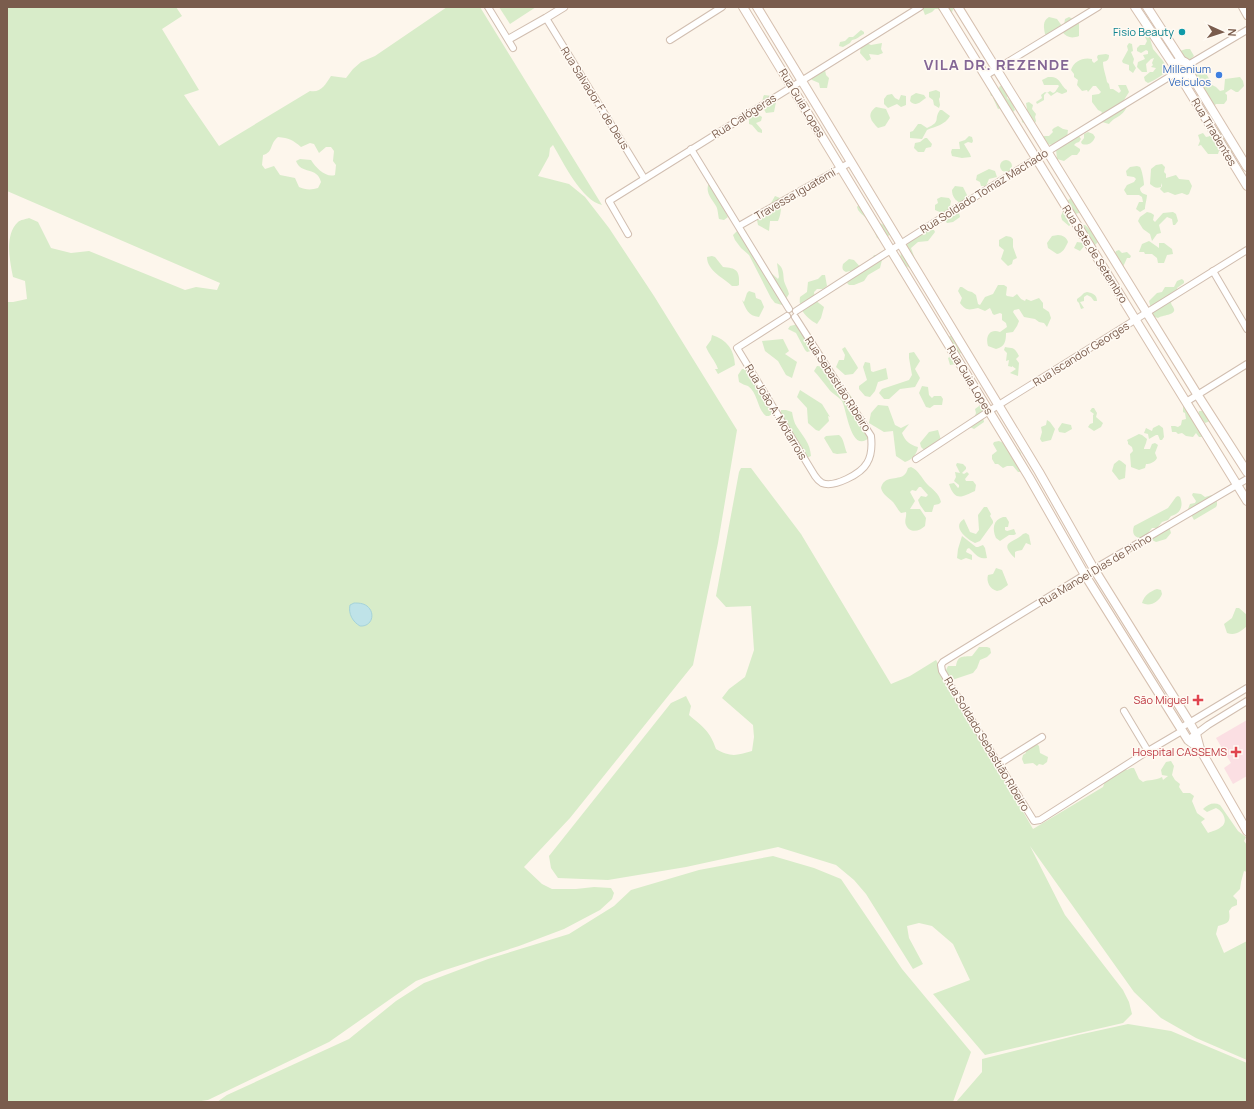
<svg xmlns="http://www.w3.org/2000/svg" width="1254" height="1109" font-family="Manrope,sans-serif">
  <rect width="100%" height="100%" fill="#fdf6ec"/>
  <path fill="#fbdfe3" d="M1247 720V776L1233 784 1224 768 1231 763 1216 738Z"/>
  <g fill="#d8ecc9" fill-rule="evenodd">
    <path d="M7 7H176L182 16 162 29 199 90 184 95 219 146 310 91C321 93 325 85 331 76L346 78 353 69 361 62 375 56 447 7H480L602 205C582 201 563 162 553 145L550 148 549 156 538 176 569 184 585 197 609 228 654 296 737 430 718 543 693 665 570 818 524 867 542 884 552 889H576L594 887 611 888 614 893 612 899 600 910 564 929 519 946 442 971 416 981 329 1042 208 1100 195 1102H7V302H13L27 299 25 281 13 277C10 262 4 235 18 222 20 220 26 219 29 218L38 222 51 248 71 253 89 251 185 290 196 287 217 290 220 283 7 191ZM278 137C289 138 293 140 301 147L310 143 314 144 319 153 326 147H331L334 151 333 161 336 165 335 175C326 178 316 168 311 160L300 159 296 161C301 175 317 166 321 182L318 188C312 190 305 190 299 187L295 178 280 175 274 166 265 169 262 165 263 155C274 152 269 144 278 137Z"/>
    <path d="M499 7H536L510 24Z"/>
    <path d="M922 7H954L952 12 943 14 938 9H935L932 12 925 15Z"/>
    <path d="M1049 17 1057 19 1062 26 1064 25 1065 19 1069 17 1079 22V36C1071 39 1067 37 1062 32L1047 36 1045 34C1044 28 1042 21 1049 17Z"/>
    <path d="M861 30 864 32V34C859 36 858 39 852 40L850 43 843 47 839 46 840 42 845 41 849 37H853Z"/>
    <path d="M1148 35H1149L1153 49 1163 61 1168 70V72C1161 75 1156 80 1148 83L1145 81 1144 77 1150 72H1153L1156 68 1151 67 1153 65 1152 63 1154 58 1151 59 1146 64 1147 72H1142L1137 67 1138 62 1145 59 1143 55 1148 54V51L1146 50 1141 53 1137 51V48L1140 45H1145L1147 41 1145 37Z"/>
    <path d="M866 43 871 45 882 43 881 49 883 53 878 55 869 54 871 59 867 61 860 53 861 45Z"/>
    <path d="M1129 43 1132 44 1133 51 1131 52 1134 59 1133 63 1136 68 1133 73 1129 70V65L1123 63 1122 61 1128 50 1127 46Z"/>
    <path d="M1186 49H1190L1194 56 1187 63 1180 51Z"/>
    <path d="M1106 54 1109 55C1109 60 1107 61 1103 62 1103 69 1106 75 1107 82L1109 84 1110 89H1113L1119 93 1121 91 1118 85H1126L1129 92 1124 100 1128 104C1123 118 1116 115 1109 124L1102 122 1100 117 1102 112 1098 110 1092 102V95L1099 94 1101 92 1096 86H1093L1088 92 1087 90 1082 91 1077 85 1078 80 1074 77V74L1071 70C1074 61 1083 57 1092 59V61L1094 63 1098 60 1097 57 1098 55Z"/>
    <path d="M1198 67C1204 68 1209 78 1212 85L1216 87 1220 91 1224 90 1225 79 1240 77 1243 81 1244 86 1238 92H1236L1231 89 1225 93 1227 95V100L1224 104H1216L1214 106 1192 73Z"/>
    <path d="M822 70H825L826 75 829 78 827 88H820L819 83 812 80 811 78Z"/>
    <path d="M1048 77C1061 76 1059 84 1067 90V92L1062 94 1057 92 1051 96 1048 93H1046L1044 95V100L1037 104 1036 102 1042 98 1041 95 1045 92 1047 93 1050 91 1053 93 1055 92 1059 86 1058 85H1044L1042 80Z"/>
    <path d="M1000 86H1002L1009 92 1007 98 1012 102 1015 110 1013 112 1001 108 998 109 993 98 994 96H991L990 93 998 90Z"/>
    <path d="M936 90 940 92V97L939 99 940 105 939 108 934 105 933 100 929 97V92Z"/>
    <path d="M916 93 924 95 926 98C921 101 916 108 910 101L911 96Z"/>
    <path d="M892 94 895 98 899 100 901 95 906 96V105L901 107 897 104 888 108 884 104V99L887 95Z"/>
    <path d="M764 95 772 96 776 102 774 112 766 113C763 108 761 101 764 95Z"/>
    <path d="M1029 102 1033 105 1032 109 1036 114 1035 117 1036 121 1035 123 1033 122 1027 125 1022 122 1021 113 1027 109 1026 103Z"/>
    <path d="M876 107 886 109 890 118 885 126 878 128C871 121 866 114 876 107Z"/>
    <path d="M940 110H942L950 116C945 125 936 126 927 130L922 139 910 138V132L913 131 918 124H921L927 128C942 121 933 120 940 110Z"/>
    <path d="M756 113 762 117 761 121 756 123 762 130V133L758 132 752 125 749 124V117Z"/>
    <path d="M1220 125 1233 148V152L1232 153 1220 148 1218 154H1208L1201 145 1198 146 1200 141 1198 135 1203 133 1206 137C1214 137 1214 128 1220 125Z"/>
    <path d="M1058 126 1063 129 1068 130 1067 138 1056 142 1053 145 1045 144 1043 139 1044 136H1049L1053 132 1052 130 1054 128Z"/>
    <path d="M1088 132 1093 134 1095 137C1093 143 1088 146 1082 144L1081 142 1084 138V134Z"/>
    <path d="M1077 133 1081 139 1079 142 1076 143 1074 145 1080 149V151L1077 155H1072L1064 161 1057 159 1056 149 1058 146 1068 143Z"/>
    <path d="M969 136 972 137 973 141 972 143 968 142 964 144 970 154 971 157 962 158 952 156 951 152 952 149H960L959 142 965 140Z"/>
    <path d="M925 138H927L932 144 931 147 926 148 924 152H918L914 148 915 143 920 142Z"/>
    <circle cx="1006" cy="166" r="6"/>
    <path d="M1162 164 1165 167 1164 172 1166 174V178L1176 175 1179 179 1189 180 1192 186 1189 194 1187 195 1182 193 1175 195 1168 192 1164 193 1160 189 1162 186 1161 183V187C1156 189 1154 187 1150 184L1151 169 1156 165Z"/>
    <path d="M1137 166 1140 167C1142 170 1144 181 1144 185L1140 188C1140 192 1143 194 1147 195 1147 198 1145 205 1145 209L1140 212 1136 209 1139 202H1143L1142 197 1139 195H1127L1124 190 1127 185 1134 182 1136 179 1134 177 1127 176 1126 171 1130 167Z"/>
    <path d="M989 169 995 171 997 177 989 179 986 186H981L980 182 976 180 977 175Z"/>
    <path d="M710 183 728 217 724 220 719 219C718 215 718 209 716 206 712 199 706 194 708 185Z"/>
    <path d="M955 186 963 187 967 195 965 202 960 203C955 200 952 196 952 190Z"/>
    <path d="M775 196 780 198C782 205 781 215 778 221H770L769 231 758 225 757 220 762 215 772 213 771 203Z"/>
    <path d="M941 197 949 198 951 201 949 211 942 213 935 210V205L938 203 937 199Z"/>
    <path d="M1072 197 1080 211 1079 213 1075 214 1073 223 1069 226 1062 220 1061 216 1063 211H1068L1066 202Z"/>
    <path d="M865 202C869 205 870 209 871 213 875 221 882 225 889 227L891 234 882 240 877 238C874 230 870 224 865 217 863 215 860 213 858 210L857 207 860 203Z"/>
    <path d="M954 205 958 208 960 217 953 222 947 223 943 218Z"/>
    <path d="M1147 212 1151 213 1154 215 1153 220 1155 222 1163 213 1173 212 1176 214 1178 221 1175 225H1173L1172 219 1167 217 1159 225 1161 233 1157 234 1152 241 1150 234 1143 229 1138 221 1140 217Z"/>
    <path d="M1082 225H1085L1099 238 1098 242 1094 246 1086 244 1080 251 1074 248 1077 242 1084 243Z"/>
    <path d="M739 229 746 231 748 241 769 271 778 279 779 277 777 263C784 268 783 273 784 281 785 285 788 289 789 294L782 305 775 303 771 298 749 255 741 248 735 240 733 235Z"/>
    <path d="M926 229 934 230 935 232 928 241 918 242 911 248 915 259 913 267 911 269 902 263 900 258 901 253 905 250 909 240Z"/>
    <path d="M1058 235C1063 235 1067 238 1068 242 1065 248 1063 253 1057 254L1048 248 1047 243 1052 236Z"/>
    <path d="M1006 236 1011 237 1013 239V247L1017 258 1013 260 1012 264 1008 266 1001 259 1004 250 999 246V240Z"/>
    <path d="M1149 241 1159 248V243H1164L1172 249 1173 254 1167 255 1164 263H1158L1157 258 1152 254H1145L1144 252H1139L1142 244Z"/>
    <path d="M1119 250 1122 253 1127 252 1131 256 1130 258H1127L1123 267 1118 265 1119 260 1115 253 1116 251Z"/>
    <path d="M874 255 879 256 882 260 880 268 868 275 864 281 854 285H849L847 283 850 271 846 272C842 270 842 268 843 264L849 259 854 260 862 269 869 266Z"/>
    <path d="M712 256 715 257 723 267C736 268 740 270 739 285L737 286H732C724 278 707 271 707 257Z"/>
    <path d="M822 275H825L827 286 823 289H817L814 292 815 300 824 307 821 318 817 324C807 318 798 310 800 297L807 292 808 282 818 279Z"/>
    <path d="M1182 279 1184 281V283L1177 288C1178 298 1180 297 1171 302 1171 305 1173 306 1174 309 1176 315 1162 315 1158 318L1152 316 1154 311 1151 309 1149 301 1157 293 1162 292 1165 287H1174L1177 281Z"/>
    <path d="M998 285H1004L1007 287 1006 295 1007 296 1013 297 1017 294 1021 299 1025 301 1026 299 1031 301 1039 298 1043 303V308L1049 312 1051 318 1047 327 1044 323 1039 322 1035 319 1024 317 1019 309 1014 310 1013 312 1019 321 1017 326 1013 332 1006 333C1006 341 1005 347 996 349L988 346C985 336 990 328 1000 332L1007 327 1006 323 1002 320V314L1000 313 994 315 992 313V312L990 308 985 311 978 308C969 310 966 311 960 303L962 298 958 291 960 287H962L968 291 972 292 976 295 978 304 980 305 985 297 993 294Z"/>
    <path d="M749 291 755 293 756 298 761 300 764 307 759 317C748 316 746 309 742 300L744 302 747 293Z"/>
    <path d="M1087 292C1093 293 1097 295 1097 301H1094L1091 297 1087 295 1084 297V301L1080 302 1084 308 1081 309 1079 303 1077 301V299L1081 296 1084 293Z"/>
    <path d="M798 324 815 343 816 348 815 350 807 352 805 350 796 333 788 329 790 326Z"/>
    <path d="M712 335C727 340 734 349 735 365L718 374 715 369H718C715 360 709 355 706 347L711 340Z"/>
    <path d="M953 335 962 352 958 355 956 364 950 365 948 358 951 356 948 337Z"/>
    <path d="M783 339 789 351 785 354 797 362 792 378 786 375 778 361 765 351 762 341Z"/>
    <path d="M845 347 857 366 858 368 853 374 845 375 836 367 839 360H844L845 355 842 349Z"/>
    <path d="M1005 347C1013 349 1014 346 1019 356L1016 359 1019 363 1018 376 1010 373 1016 369 1012 366V367L1008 366 1009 360 1006 361 1007 353 1004 350Z"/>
    <path d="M914 352 920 361 915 369 920 378 915 387 900 389 889 399H884L879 393 882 389 909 380 912 375 909 358V353Z"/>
    <path d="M865 362 870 363 871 371 873 372 886 368 888 379 878 382 875 391 870 397 865 396 859 389V386L867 380 863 367Z"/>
    <path d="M817 366 827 367 835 373 840 382 856 403 859 413 871 436C851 457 847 410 842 401 838 396 831 393 828 388 823 382 819 376 814 371Z"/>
    <path d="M742 369H747C756 383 764 398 773 413L769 416H766C757 409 758 393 748 386 745 385 742 384 739 382L738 375Z"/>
    <path d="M922 386 928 387 929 395 932 398 934 396H941L943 399 942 405H934L930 408 926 407 919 393Z"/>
    <path d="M800 390 822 404 830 417 828 416 829 421 819 431 816 430 808 423 807 408 797 397Z"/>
    <path d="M1183 403 1198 415 1199 411H1203L1210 421 1205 423 1201 418H1199L1204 435 1202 437H1199L1196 433 1193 437 1186 436 1182 433 1178 434 1176 432H1172L1171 426H1175L1178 427 1181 425 1182 420 1186 419 1185 413 1183 412Z"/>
    <path d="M878 405 888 406 895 425 901 428 909 424 902 433C905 441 910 445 918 447 917 454 912 460 905 462L896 456 893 431 884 432 869 423 871 413Z"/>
    <path d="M979 406H982C985 410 985 413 983 417L984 422 974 429 970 427 976 413 975 409Z"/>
    <path d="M1092 408H1094L1097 413 1096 417 1103 423 1101 427 1094 431 1088 427 1090 424 1093 423V415L1094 414 1090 411Z"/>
    <path d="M781 410H786L792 412C793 417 794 423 797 427 804 438 810 443 811 456L804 459 781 415Z"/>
    <path d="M1047 420 1050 422 1055 429 1051 440 1042 442 1040 439 1042 432 1041 427 1046 425Z"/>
    <path d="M1062 423 1071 425 1072 429 1065 433 1059 432 1058 429Z"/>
    <path d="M1159 425 1163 428 1164 437 1162 440H1160L1158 435H1156L1149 439 1148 434 1144 433 1146 428 1152 431 1153 428Z"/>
    <path d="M938 430 941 440 925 451 921 447 920 443 929 432Z"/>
    <path d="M1139 434 1142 435 1147 439 1146 443 1144 448V449H1150L1152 444 1155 443 1158 445 1155 453 1157 458C1155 462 1150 464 1146 464L1145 468 1139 470 1131 467 1130 454 1133 451 1132 447 1128 444V442L1127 440Z"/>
    <path d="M839 435C844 438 844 447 847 453L837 454 833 453 824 438 826 436Z"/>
    <path d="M999 441 1018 449 1021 453V456L1025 464 1022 470 1020 472H1018L1013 466H1007L1003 468 998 464H995L992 459V455L997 451 993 444 994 442Z"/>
    <path d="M1119 460 1121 461 1126 465 1125 478 1119 480 1112 471 1114 464Z"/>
    <path d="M957 463 963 464 966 467V469L962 473 964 474 967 472 969 474 965 479 966 481H973L976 485 975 491C962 497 955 502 949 484L954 483 958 488 959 487V485L954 481 956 477 955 472 960 473 956 465Z"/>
    <path d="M911 467C919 471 921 477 927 484 933 490 939 493 941 502L939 504 934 505 932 512H925L920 505 918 500 921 496 926 497 928 495 921 487H919L916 491 912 490 910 492 915 501 910 509H920L926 518 925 526C920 531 910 534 906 525 904 521 907 516 906 512L901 513C898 510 896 506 893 502 888 497 883 495 881 488 884 476 894 480 903 476 906 474 907 471 908 468Z"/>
    <path d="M741 468H751L801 534 891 684 910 676 936 660 944 674 948 666H956C958 655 962 657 972 656L979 647H987L990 648 991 653 987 657 980 660 977 668 973 673 952 680H950L945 675 1033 829 1103 787 1105 781 1110 779 1113 776 1118 775V771L1122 767 1127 770 1131 768H1134L1139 779 1143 782C1149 779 1155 781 1162 777L1163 780 1168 776 1162 775 1161 770 1166 762 1171 761 1174 766 1172 775 1175 780 1180 784 1179 787 1183 793H1190L1194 796 1192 801 1197 813 1205 819 1201 822 1208 833C1212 831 1218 830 1221 827 1229 822 1223 811 1216 808L1207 812 1203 809C1208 804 1214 802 1220 805L1238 831 1246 837 1244 841 1247 845V872L1244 871 1241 882 1240 889 1233 896 1237 900V905L1232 907 1229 911C1231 924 1227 923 1218 926L1216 934 1224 953 1247 941V1060L1196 1038 1161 1018 1134 992 1030 846 1065 915 1123 990 1129 1002 1132 1014 1123 1023 985 1055 933 994 970 980 953 944 932 926 919 923 907 926 909 938 923 964 913 969 866 894 854 880 836 865 778 847 686 867 608 880 558 878 551 868 549 856 671 703 686 696 691 706 689 715C703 727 710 731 716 749 730 757 736 756 752 751L754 737 753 725 722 698 729 689 745 677 754 650 751 606 726 607 716 596 739 472Z"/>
    <path d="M1193 493 1201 494 1205 497 1212 495 1217 498V505L1216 507 1194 520 1188 509 1190 504 1195 503 1196 501 1192 495Z"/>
    <path d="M1178 496 1180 497C1184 506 1180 514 1171 516L1168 520 1162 522 1157 528H1152L1144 538C1136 539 1131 535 1134 526L1168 508 1176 497Z"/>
    <path d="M984 507H987L991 514 990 516 993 521V523L980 541 975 543C967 539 951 527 964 519L970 532 976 534 979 530 978 515Z"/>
    <path d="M1003 517H1006L1009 522 1008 527H1005V530L1007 531 1014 529 1016 534 1014 535H1009L1000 541 996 538C992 529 993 520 1003 517Z"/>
    <path d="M1169 526 1171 533 1166 539 1156 542 1152 540 1153 535Z"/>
    <path d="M1026 533 1029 535 1031 545 1026 543 1022 550 1017 551 1015 552V558C997 541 1015 543 1023 534Z"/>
    <path d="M962 536 976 547H978L983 545 985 548 987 558C978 560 975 553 969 548L967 549 966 552 972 555V560L966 558 961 560 957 558 958 549Z"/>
    <path d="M996 568 1002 570 1008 585 1001 590 997 591C990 589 986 582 988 575L993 574Z"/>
    <path d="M1157 589 1161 590 1162 594C1159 602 1150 607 1142 603 1144 595 1151 591 1157 589Z"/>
    <path d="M1239 608 1247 615V626C1241 631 1236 636 1227 633L1224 624 1232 618 1236 608Z"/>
    <path d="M1036 743 1039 746 1040 753 1048 757 1047 762 1043 765 1039 764 1037 766 1033 763 1024 764 1022 759 1023 755 1026 753 1025 751Z"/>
    <path d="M773 856 814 868 841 879 902 969 971 1052 953 1102H217L227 1095 349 1039 396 1001 424 983 488 959 569 934 614 906 631 890 699 870Z"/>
    <path d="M1128 1024 1171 1031 1247 1063V1102H956L982 1072V1059L1078 1035Z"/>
  </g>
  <path fill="#bfe3e8" stroke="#a5d3da" d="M354 603C358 603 363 603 367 606 376 613 372 627 360 626 353 622 348 614 350 605Z"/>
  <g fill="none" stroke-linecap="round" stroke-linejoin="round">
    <g stroke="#d1beb0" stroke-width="8">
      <g id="minor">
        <path d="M488 7 513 48"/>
        <path d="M1242 7 1247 16"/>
        <path d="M546 18 644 178"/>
        <path d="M670 40 722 7"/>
        <path d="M1188 65 1247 30"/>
        <path d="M985 76 1098 7"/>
        <path d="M691 149 789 309"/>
        <path d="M739 226 851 162"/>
        <path d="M628 234 609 201 920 7"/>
        <path d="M1213 271 1247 329"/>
        <path d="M796 311C921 230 1047 151 1174 74"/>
        <path d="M787 316 737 348 815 476C817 479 819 481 822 483 834 488 861 474 867 463 872 455 872 445 871 436L795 317"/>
        <path d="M1186 402 1247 364"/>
        <path d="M916 459 989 411 1247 250"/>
        <path d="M1124 711 1148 751"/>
        <path d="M1180 728 1189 723 1247 688"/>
        <path d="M1182 731 1148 751 1040 820 1034 821 988 747 942 671 941 665 943 662 1094 569 1247 479"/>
        <path d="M1188 740 1208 725 1247 701"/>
        <path d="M999 764 1042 737"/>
      </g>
    </g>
    <g stroke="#d1beb0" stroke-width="9">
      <path id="tertiary" d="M509 39 546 18 564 7"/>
    </g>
    <g stroke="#d6c0b0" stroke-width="10">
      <g id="secondary">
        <path d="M743 7 1029 477 1085 575 1188 740 1200 749"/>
        <path d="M757 7 1039 472 1094 569 1188 720 1196 734 1200 749 1247 831"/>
        <path d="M943 7 1247 501"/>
        <path d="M958 7 1197 394 1247 472"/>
        <path d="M1135 7 1174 66"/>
        <path d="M1147 7 1182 61"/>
        <circle cx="1181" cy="69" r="8"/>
        <path d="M1189 72 1247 167"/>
        <path d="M1181 78 1247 186"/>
      </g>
    </g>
    <use href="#minor" stroke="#fff" stroke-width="6"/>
    <use href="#tertiary" stroke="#fff" stroke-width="7"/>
    <use href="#secondary" stroke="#fff" stroke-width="8"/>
  </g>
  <circle fill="#0f9aa8" stroke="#fffaf3" stroke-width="1.5" cx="1182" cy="32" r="4"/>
  <circle fill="#3f7fe0" stroke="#fffaf3" stroke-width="1.5" cx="1219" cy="75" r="4"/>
  <g fill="#e0444e" stroke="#fffaf3" stroke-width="1.5">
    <path d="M1196 694h4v4h4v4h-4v4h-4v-4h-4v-4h4z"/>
    <path d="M1234 746h4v4h4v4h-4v4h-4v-4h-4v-4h4z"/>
  </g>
  <g text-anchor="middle" stroke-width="3" stroke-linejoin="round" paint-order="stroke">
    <g font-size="11" fill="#0d838f" stroke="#fffaf3" text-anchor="end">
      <text x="1174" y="36">Fisio Beauty</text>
    </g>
    <g font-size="11" fill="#366cbe" stroke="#fffaf3" text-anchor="end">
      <text x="1211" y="73">Millenium<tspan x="1211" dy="13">Veículos</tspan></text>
    </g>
    <g font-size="11" fill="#7a5c4d" stroke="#fffaf3">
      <text transform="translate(595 98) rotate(58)" y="4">Rua Salvador F. de Deus</text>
      <text transform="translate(802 103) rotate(59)" y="4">Rua Guia Lopes</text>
      <text transform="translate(744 116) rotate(-32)" y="4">Rua Calógeras</text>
      <text transform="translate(1214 132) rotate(59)" y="4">Rua Tiradentes</text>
      <text transform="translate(984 191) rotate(-32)" y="4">Rua Soldado Tomaz Machado</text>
      <text transform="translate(795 194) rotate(-30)" y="4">Travessa Iguatemi</text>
      <text transform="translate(1095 254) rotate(58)" y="4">Rua Sete de Setembro</text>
      <text transform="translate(1081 354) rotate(-32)" y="4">Rua Iscandor Georges</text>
      <text transform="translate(970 380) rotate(59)" y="4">Rua Guia Lopes</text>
      <text transform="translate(838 384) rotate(57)" y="4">Rua Sebastião Ribeiro</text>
      <text transform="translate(776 412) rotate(59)" y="4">Rua João A. Motarrois</text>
      <text transform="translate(1095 570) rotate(-31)" y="4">Rua Manoel Dias de Pinho</text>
      <text transform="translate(987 744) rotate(59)" y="4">Rua Soldado Sebastião Ribeiro</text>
    </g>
    <g font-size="11" fill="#be3a42" stroke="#fffaf3" text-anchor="end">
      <text x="1189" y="704">São Miguel</text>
      <text x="1227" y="756">Hospital CASSEMS</text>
    </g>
    <g font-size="15" font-weight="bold" letter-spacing="1" fill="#846695" stroke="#fffaf3">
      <text x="997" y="70">VILA DR. REZENDE</text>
    </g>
  </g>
  <rect width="1254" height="1109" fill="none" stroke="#7a5c4d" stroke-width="16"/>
  <g transform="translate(1222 32) rotate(93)" stroke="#fffaf3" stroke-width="3" paint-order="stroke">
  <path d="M0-3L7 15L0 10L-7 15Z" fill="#7a5c4d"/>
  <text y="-6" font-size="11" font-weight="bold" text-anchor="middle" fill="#7a5c4d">N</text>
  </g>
</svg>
